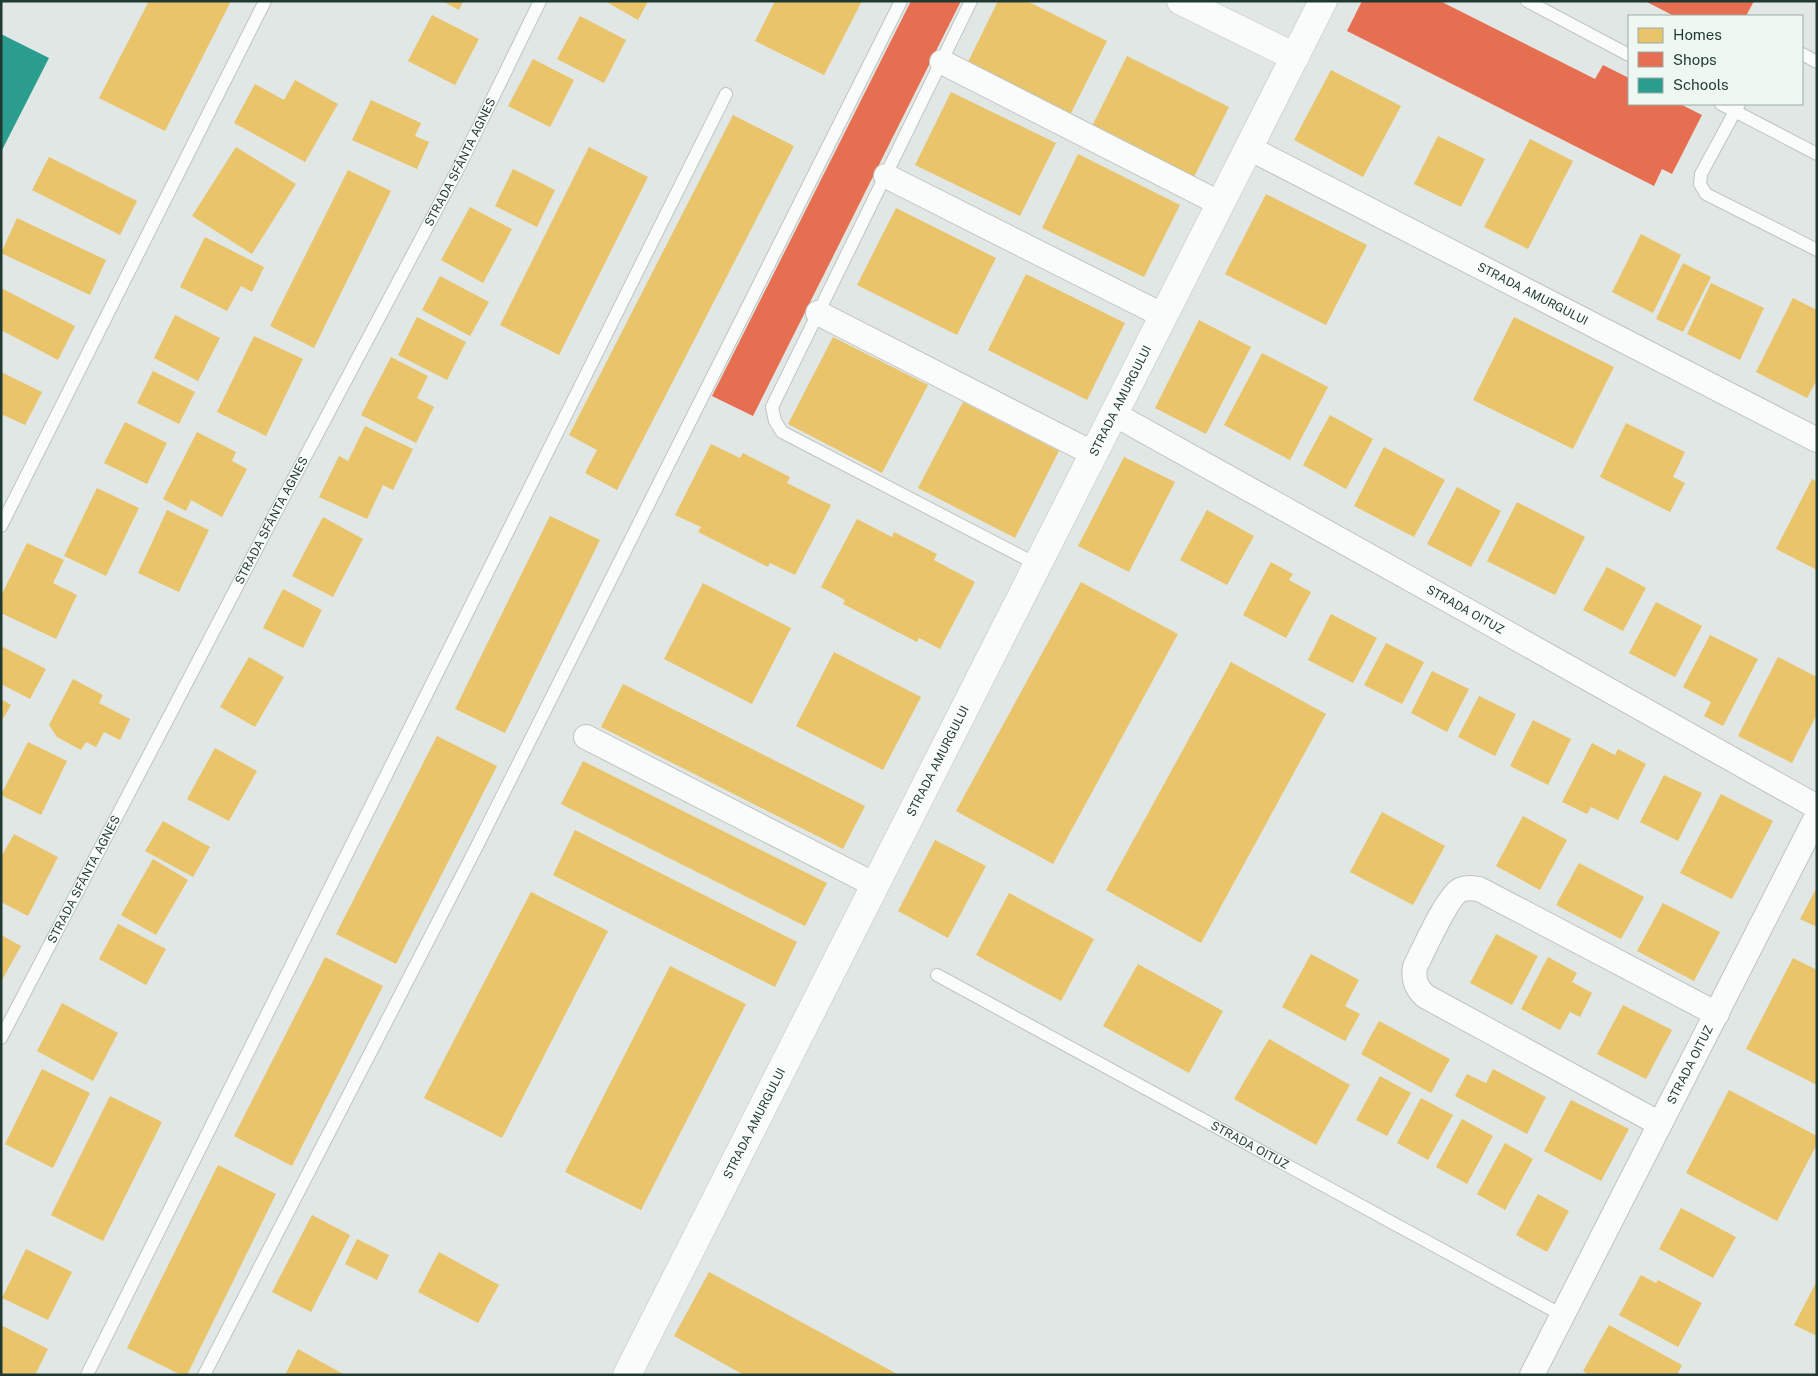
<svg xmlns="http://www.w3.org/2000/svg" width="1818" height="1376" font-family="'Public Sans',sans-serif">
  <rect width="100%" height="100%" fill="#e1e7e4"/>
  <g fill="#e9c46a">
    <path d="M149 1H231L165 131 99 98Z"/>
    <path d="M442 1H463L459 10Z"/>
    <path d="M605 1H648L638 20Z"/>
    <path d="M775 1H862L824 75 755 41Z"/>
    <path d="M998 1H1027L1107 41 1070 115 967 64Z"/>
    <path d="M432 15 479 39 455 85 408 61Z"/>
    <path d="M580 16 626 40 604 83 557 59Z"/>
    <path d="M1127 56 1229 107 1194 177 1092 126Z"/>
    <path d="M533 59 574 80 550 127 508 106Z"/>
    <path d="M1331 70 1401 106 1363 177 1294 140Z"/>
    <path d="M295 80 338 104 305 162 234 123 255 84 284 100Z"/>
    <path d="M951 92 1056 143 1020 216 915 165Z"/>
    <path d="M371 100 421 123 415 136 429 142 417 169 352 140Z"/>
    <path d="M733 115 794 146 617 490 585 473 597 450 569 435Z"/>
    <path d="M1438 136 1485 159 1461 207 1414 184Z"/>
    <path d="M1530 139 1573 161 1528 249 1484 227Z"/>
    <path d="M236 147 296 184 252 254 192 216Z"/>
    <path d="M589 147 648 177 559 355 500 325Z"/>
    <path d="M1078 154 1180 205 1144 277 1042 228Z"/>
    <path d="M49 157 137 201 120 235 32 190Z"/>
    <path d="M513 169 555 190 537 227 495 206Z"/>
    <path d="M348 170 391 191 314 348 270 326Z"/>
    <path d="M1266 194 1367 245 1326 325 1225 274Z"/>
    <path d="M470 207 512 229 483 283 441 260Z"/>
    <path d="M896 208 996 258 957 335 857 285Z"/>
    <path d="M17 218 106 260 90 295 1 253Z"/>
    <path d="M1641 234 1681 255 1653 313 1612 292Z"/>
    <path d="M205 237 264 267 252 292 241 286 227 311 180 287Z"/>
    <path d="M1683 263 1711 277 1683 332 1656 319Z"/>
    <path d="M1026 274 1125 323 1087 400 988 350Z"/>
    <path d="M440 276 489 302 470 336 422 310Z"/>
    <path d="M1711 283 1764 308 1740 360 1687 334Z"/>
    <path d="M1 288 75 326 58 360 1 330Z"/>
    <path d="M1793 298 1817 310V380L1807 398 1756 372Z"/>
    <path d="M175 315 220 338 198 381 154 358Z"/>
    <path d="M417 317 466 342 447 380 398 355Z"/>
    <path d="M1514 317 1614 367 1573 449 1473 400Z"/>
    <path d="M1199 320 1251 347 1206 434 1155 408Z"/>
    <path d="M254 336 303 359 266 436 217 412Z"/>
    <path d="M833 337 928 385 882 473 788 424Z"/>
    <path d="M1262 353 1328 387 1290 460 1224 425Z"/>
    <path d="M391 357 428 376 417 398 434 407 416 443 361 415Z"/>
    <path d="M153 371 195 392 179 424 137 403Z"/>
    <path d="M1 372 42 392 25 425 1 414Z"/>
    <path d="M963 402 1059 451 1015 538 918 488Z"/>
    <path d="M1330 415 1373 439 1346 489 1303 465Z"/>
    <path d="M125 422 167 443 147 484 104 463Z"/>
    <path d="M1626 423 1685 452 1673 477 1685 483 1670 512 1600 477Z"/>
    <path d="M365 426 413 449 393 490 383 485 367 519 319 497 339 456 348 461Z"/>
    <path d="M197 432 236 452 232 461 247 469 222 517 191 500 186 511 163 499Z"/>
    <path d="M711 444 740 458 743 453 790 477 787 483 831 505 795 575 770 563 768 567 698 532 701 527 675 515Z"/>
    <path d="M1384 447 1445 480 1414 537 1354 506Z"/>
    <path d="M1124 457 1175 482 1129 572 1078 546Z"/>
    <path d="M1812 479 1817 482V570L1776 549Z"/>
    <path d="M1457 487 1501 511 1471 567 1427 544Z"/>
    <path d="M97 488 139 508 106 576 64 556Z"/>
    <path d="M1517 502 1585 537 1555 595 1487 561Z"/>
    <path d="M167 510 209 530 179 592 138 573Z"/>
    <path d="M1207 510 1254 536 1227 585 1180 560Z"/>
    <path d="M550 516 600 540 505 733 455 709Z"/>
    <path d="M323 517 363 539 333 597 292 576Z"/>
    <path d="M857 519 892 537 894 532 937 554 934 560 975 582 940 649 919 638 917 642 843 604 845 600 821 587Z"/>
    <path d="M27 543 64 560 53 583 77 595 56 639 1 613V596Z"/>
    <path d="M1271 562 1293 574 1289 580 1311 592 1286 638 1243 615Z"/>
    <path d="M1607 567 1646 588 1623 631 1583 610Z"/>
    <path d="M1081 582 1178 634 1053 864 956 811Z"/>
    <path d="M703 583 791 628 752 704 664 659Z"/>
    <path d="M283 589 322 610 303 648 263 628Z"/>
    <path d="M1656 602 1702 626 1675 677 1629 653Z"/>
    <path d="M1331 614 1377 638 1353 683 1308 660Z"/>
    <path d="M1710 635 1758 659 1723 726 1704 716 1711 702 1683 687Z"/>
    <path d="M1386 643 1424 662 1402 704 1364 685Z"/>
    <path d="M1 646 46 669 30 699 1 684Z"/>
    <path d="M834 652 921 697 883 770 796 726Z"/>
    <path d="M249 657 284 677 255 727 220 707Z"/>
    <path d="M1778 657 1817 677V714L1792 763 1738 736Z"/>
    <path d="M1231 662 1326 714 1201 943 1106 890Z"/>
    <path d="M1432 671 1469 689 1447 732 1411 713Z"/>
    <path d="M73 679 103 695 99 703 130 719 120 740 104 732 96 747 86 742 81 750 57 737 49 725Z"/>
    <path d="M623 684 865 806 843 849 601 727Z"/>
    <path d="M1479 696 1516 714 1495 756 1458 737Z"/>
    <path d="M1 699 11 705 1 722Z"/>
    <path d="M1533 720 1571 739 1548 785 1510 766Z"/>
    <path d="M437 736 497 766 396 964 336 934Z"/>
    <path d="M28 742 67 761 41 815 1 795Z"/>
    <path d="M1592 743 1615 755 1618 749 1646 764 1618 820 1591 807 1587 814 1562 802Z"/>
    <path d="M215 748 257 771 229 821 187 799Z"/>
    <path d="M583 761 827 883 805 926 561 804Z"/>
    <path d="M1664 775 1702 793 1678 841 1640 822Z"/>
    <path d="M1721 794 1773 821 1732 899 1680 873Z"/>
    <path d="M1382 812 1445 846 1413 905 1350 872Z"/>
    <path d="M1523 816 1567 840 1540 890 1496 866Z"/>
    <path d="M163 821 210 847 193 877 145 851Z"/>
    <path d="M575 830 797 942 775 987 553 875Z"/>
    <path d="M14 834 58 857 28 916 1 902V857Z"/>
    <path d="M935 840 986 866 948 938 898 911Z"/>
    <path d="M153 859 188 880 156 935 121 915Z"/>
    <path d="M1579 863 1644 897 1621 939 1556 905Z"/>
    <path d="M1817 887V927L1800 919Z"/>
    <path d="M531 892 608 931 502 1138 424 1098Z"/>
    <path d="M1009 893 1094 939 1061 1001 976 955Z"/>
    <path d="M1663 903 1720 932 1694 981 1637 951Z"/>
    <path d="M118 924 166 949 146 985 99 959Z"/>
    <path d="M1496 934 1538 956 1512 1005 1470 983Z"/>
    <path d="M1 935 21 946 1 982Z"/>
    <path d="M1311 954 1359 980 1345 1006 1360 1014 1345 1041 1282 1007Z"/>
    <path d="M325 957 383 986 292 1166 234 1136Z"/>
    <path d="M1548 957 1577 973 1572 982 1592 993 1580 1017 1570 1012 1560 1030 1521 1009Z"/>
    <path d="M1793 958 1817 970V1085L1746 1049Z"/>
    <path d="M1138 964 1223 1011 1189 1073 1103 1026Z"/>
    <path d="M670 966 746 1004 641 1210 565 1172Z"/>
    <path d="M62 1003 118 1033 93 1081 37 1051Z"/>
    <path d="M1623 1005 1672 1030 1646 1079 1597 1054Z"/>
    <path d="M1379 1021 1450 1059 1431 1093 1361 1054Z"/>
    <path d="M1269 1039 1350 1085 1316 1145 1234 1099Z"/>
    <path d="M42 1069 90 1093 53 1168 5 1144Z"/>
    <path d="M1493 1069 1546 1097 1527 1134 1455 1096 1467 1074 1486 1083Z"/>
    <path d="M1380 1076 1411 1093 1387 1136 1356 1120Z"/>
    <path d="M1729 1090 1817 1136V1144L1777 1221 1686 1173Z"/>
    <path d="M110 1096 162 1122 103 1241 51 1215Z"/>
    <path d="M1421 1098 1453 1115 1428 1160 1397 1143Z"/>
    <path d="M1571 1100 1629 1129 1601 1181 1544 1151Z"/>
    <path d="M1462 1119 1493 1136 1467 1184 1436 1167Z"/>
    <path d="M1505 1143 1533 1159 1505 1210 1477 1194Z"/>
    <path d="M218 1165 276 1194 187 1375H181L127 1348Z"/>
    <path d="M1538 1194 1569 1211 1547 1252 1516 1235Z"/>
    <path d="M1681 1208 1736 1237 1713 1278 1659 1249Z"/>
    <path d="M312 1215 350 1235 311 1312 272 1292Z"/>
    <path d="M357 1239 389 1255 377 1280 345 1264Z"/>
    <path d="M26 1249 72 1272 48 1320 2 1298Z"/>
    <path d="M439 1252 499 1285 478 1323 418 1292Z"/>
    <path d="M709 1272 899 1375H744L674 1336Z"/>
    <path d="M1641 1275 1656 1283 1658 1280 1702 1303 1678 1347 1619 1315Z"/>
    <path d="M1817 1281V1336L1794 1325Z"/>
    <path d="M1 1325 48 1349 35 1375H1Z"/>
    <path d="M1609 1325 1682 1365 1677 1375H1590L1583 1371Z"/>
    <path d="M298 1349 345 1375H285Z"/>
  </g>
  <g fill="#e76f51">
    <path d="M911 1H961L753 416 712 396Z"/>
    <path d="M1362 1H1440L1595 79 1603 65 1629 78V104H1680L1702 115 1672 174 1662 169 1654 186 1347 31Z"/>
    <path d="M1645 1H1754L1746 16H1674Z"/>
  </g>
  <path fill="#2a9d8f" d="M1 34 49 58 1 152Z"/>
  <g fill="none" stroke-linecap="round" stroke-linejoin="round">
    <g stroke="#bec4c1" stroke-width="14">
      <g id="lane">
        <path d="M971 1 772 407 775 421 782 432 1038 565"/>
        <path d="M1527 1 1629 55"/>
        <path d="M1802 54 1817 62"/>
        <path d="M1721 104 1817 154"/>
        <path d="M1739 104 1701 174 1700 184 1706 194 1817 250"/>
        <path d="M1 526 265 1"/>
        <path id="s1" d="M937 975 1562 1315"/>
        <path id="s2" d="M1 1038 278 508 458 169 540 1"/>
        <path d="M87 1375 726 94"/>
        <path d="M204 1375 476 848 901 1"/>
      </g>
    </g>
    <g stroke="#bec4c1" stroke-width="26">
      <g id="street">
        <path d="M942 62 1221 204"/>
        <path id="s3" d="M1249 148 1817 440"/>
        <path d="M886 176 1164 316"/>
        <path d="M818 313 1094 454"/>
        <path id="s4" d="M1114 414 1475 615 1817 807"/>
        <path d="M586 737 875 885"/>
        <path d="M1660 1124 1425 996C1416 987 1413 980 1415 967 1423 951 1447 897 1460 890 1467 887 1472 888 1479 889L1717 1014"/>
        <path id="s5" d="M1532 1375 1817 816"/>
      </g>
    </g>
    <g stroke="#bdc5c1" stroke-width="29">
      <g id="secondary">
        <path d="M1181 1 1295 57"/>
        <path id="s6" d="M627 1375 1323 1"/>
      </g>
    </g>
    <use href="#lane" stroke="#fafbfb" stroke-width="12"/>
    <use href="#street" stroke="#fafbfb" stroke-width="24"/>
    <use href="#secondary" stroke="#fafbfb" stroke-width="28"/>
  </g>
  <g text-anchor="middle" stroke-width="5" stroke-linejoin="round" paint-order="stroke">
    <g font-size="12" fill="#1f3a32" stroke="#eef7f2">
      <text dy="4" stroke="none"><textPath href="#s2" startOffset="989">STRADA SFÂNTA AGNES</textPath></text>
      <text dy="4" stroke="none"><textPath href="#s3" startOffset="319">STRADA AMURGULUI</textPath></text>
      <text dy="4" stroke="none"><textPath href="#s6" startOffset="1092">STRADA AMURGULUI</textPath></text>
      <text dy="4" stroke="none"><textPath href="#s2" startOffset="584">STRADA SFÂNTA AGNES</textPath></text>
      <text dy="4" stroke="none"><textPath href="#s4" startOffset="402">STRADA OITUZ</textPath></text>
      <text dy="4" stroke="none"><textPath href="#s6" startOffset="688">STRADA AMURGULUI</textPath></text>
      <text dy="4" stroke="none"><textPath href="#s2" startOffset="179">STRADA SFÂNTA AGNES</textPath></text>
      <text dy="4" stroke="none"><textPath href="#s5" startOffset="348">STRADA OITUZ</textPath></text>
      <text dy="4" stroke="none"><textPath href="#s6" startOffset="282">STRADA AMURGULUI</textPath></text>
      <text dy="4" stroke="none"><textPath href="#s1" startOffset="356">STRADA OITUZ</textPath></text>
    </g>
  </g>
  <rect width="1818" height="1376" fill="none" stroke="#1f3a32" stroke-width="5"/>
  <rect x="1628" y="15" width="175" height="90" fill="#eef7f2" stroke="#9baba5"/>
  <rect x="1638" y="28" width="25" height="15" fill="#e9c46a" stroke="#9baba5"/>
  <text x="1673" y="40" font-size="15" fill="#1f3a32">Homes</text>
  <rect x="1638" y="52" width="25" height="15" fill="#e76f51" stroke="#9baba5"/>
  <text x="1673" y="65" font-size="15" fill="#1f3a32">Shops</text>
  <rect x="1638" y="78" width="25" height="15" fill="#2a9d8f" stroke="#9baba5"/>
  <text x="1673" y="90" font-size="15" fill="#1f3a32">Schools</text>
</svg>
